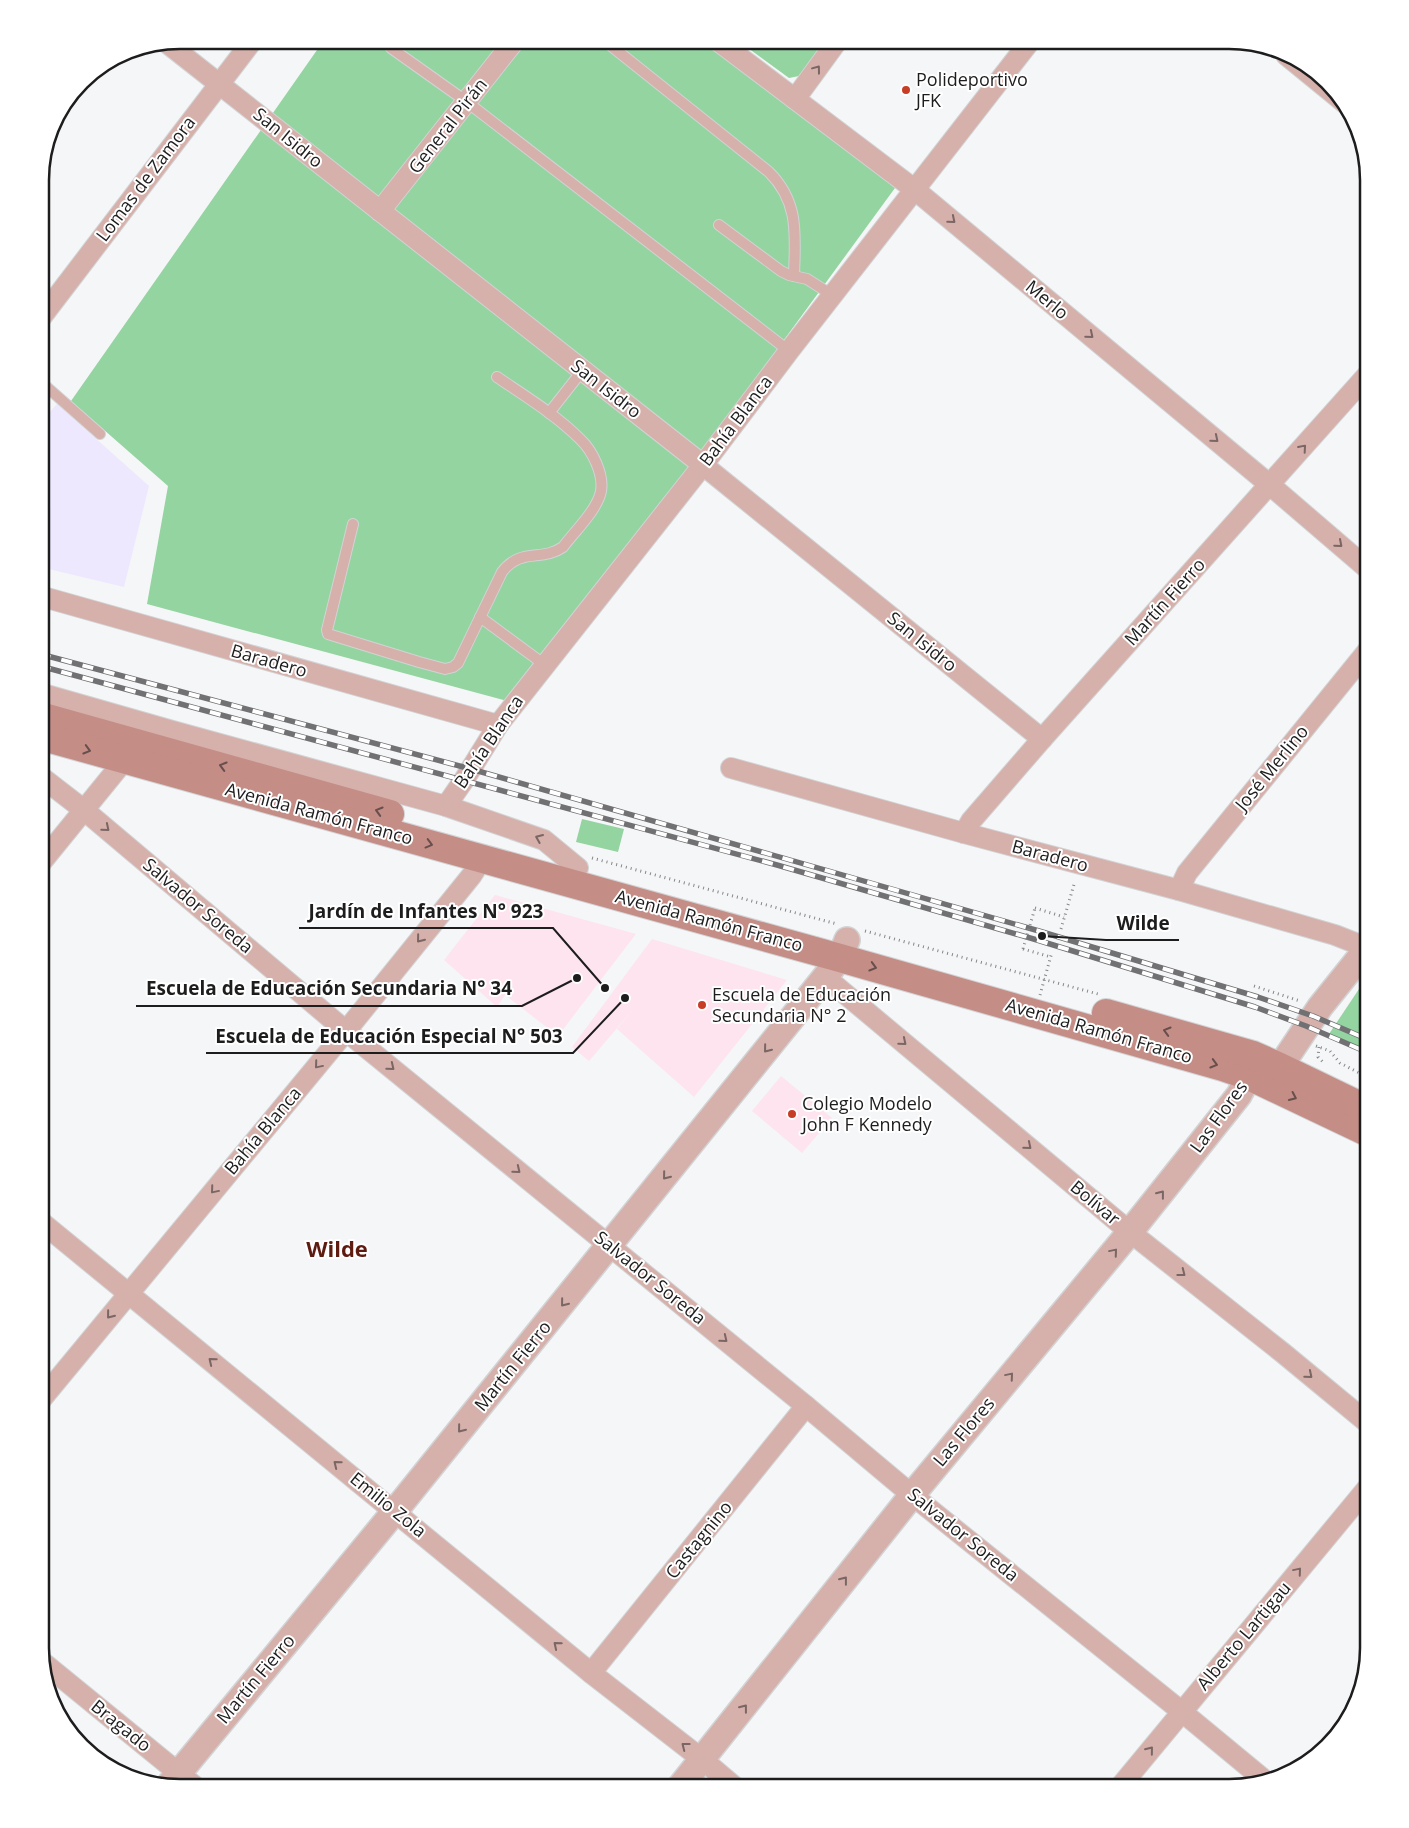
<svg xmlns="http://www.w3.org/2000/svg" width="1409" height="1828" font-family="'Open Sans',sans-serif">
  <rect width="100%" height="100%" fill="#f5f6f8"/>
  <g fill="#fde4ee">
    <path d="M495 895 636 934 558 1036 505 995 497 1007 444 960Z"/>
    <path d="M652 939 787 980 694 1097 617 1029 636 1006 589 1061 572 1047Z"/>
    <path d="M781 1076 832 1118 802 1153 752 1111Z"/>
  </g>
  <path fill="#eee8fe" d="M57 404 149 486 124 587 40 567V423Z"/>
  <g fill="#94d4a0">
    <path d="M324 40H722L903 177 518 704 147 604 168 486 71 401Z"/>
    <path d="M737 40H827L799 76 789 78Z"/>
    <path d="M582 819 624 829 618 852 576 842Z"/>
    <path d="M1369 974V1055L1327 1037Z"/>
  </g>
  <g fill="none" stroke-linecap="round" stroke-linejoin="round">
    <g stroke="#d2d3d5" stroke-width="12">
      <g id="service">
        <path d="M385 40 391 48 467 102 789 351"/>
        <path d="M610 45 769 172C800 203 795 236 794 276"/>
        <path d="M719 225 781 271 789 275 807 279 832 295"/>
        <path d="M40 381 100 434"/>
        <path d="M549 413 582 371"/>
        <path d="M353 524 327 630 328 634 419 662 445 669 453 667 458 663 502 572C521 547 542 562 563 547 574 532 598 509 601 491 604 474 592 450 580 439 556 415 525 396 497 377"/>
        <path d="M480 617 545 665"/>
      </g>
    </g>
    <g stroke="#d2d3d5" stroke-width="22">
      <g id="minor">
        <path d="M717 40 914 189 1270 485 1369 570"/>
        <path d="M167 43 703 465 1042 739"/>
        <path d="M1286 55 1346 104"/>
        <path d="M795 99 838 40"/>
        <path d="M380 211 515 40"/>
        <path d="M40 319 253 40"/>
        <path d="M40 596 498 725"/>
        <path d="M40 693 173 731 446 806 544 840 578 868"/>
        <path d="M731 768 964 833 1179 890 1335 935 1368 948"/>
        <path d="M40 776 84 810 346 1031 806 1406 912 1495 1181 1711 1262 1778"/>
        <path d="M446 806 464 780 498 725 703 465 789 351 1031 40"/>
        <path d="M964 833 971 821 1042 739 1369 373"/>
        <path d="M40 864 132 751"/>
        <path d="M1179 890 1187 873 1369 649"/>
        <path d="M825 977 1130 1232 1283 1353 1369 1424"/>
        <path d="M40 1221 591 1673 703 1760 736 1788"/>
        <path d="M40 1401 346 1031 472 875 482 859"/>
        <path d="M45 1664 197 1788"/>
        <path d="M591 1673 806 1406"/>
        <path d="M1119 1788 1369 1486"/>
      </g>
    </g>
    <g stroke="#d2d3d5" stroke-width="28">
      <g id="tertiary">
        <path d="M1280 1067 1320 1007 1369 946"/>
        <path d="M169 1785 395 1511 825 977 840 958 847 940"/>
        <path d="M679 1788 912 1495 1130 1232 1239 1095 1249 1076"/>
      </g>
    </g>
    <g stroke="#d2d3d5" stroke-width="30">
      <g id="secondary">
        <path d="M40 716 390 814"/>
        <path d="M40 736 840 958 1223 1067 1249 1076 1369 1133"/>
        <path d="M1106 1013 1253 1055 1280 1067 1369 1110"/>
      </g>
    </g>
    <g stroke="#868688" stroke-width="3" stroke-dasharray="1 4" stroke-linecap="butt">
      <path d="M592 858 837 924"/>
      <path d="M1035 908 1064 917"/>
      <path d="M1061 929 1075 881"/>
      <path d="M865 931 1098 994"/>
      <path d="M1023 949 1051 957"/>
      <path d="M1254 986 1300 1001"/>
      <path d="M1040 995 1052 952"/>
      <path d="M1316 1046 1330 1051 1340 1063 1369 1078"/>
      <path d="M1319 1047 1318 1057 1325 1064"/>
    </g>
    <use href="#service" stroke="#d6b0aa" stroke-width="10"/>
    <use href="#minor" stroke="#d6b0aa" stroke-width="20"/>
    <use href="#tertiary" stroke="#d6b0aa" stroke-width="25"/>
    <use href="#secondary" stroke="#c48d86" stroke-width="28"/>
    <g stroke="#717173" stroke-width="5.5">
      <g id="rail">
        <path d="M40 654 471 769 1039 931 1258 997 1313 1016 1369 1040"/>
        <path d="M40 666 777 865 1037 940 1255 1007 1306 1026 1369 1053"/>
      </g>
    </g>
    <use href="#rail" stroke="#fff" stroke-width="4" stroke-dasharray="11" stroke-linecap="butt"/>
    <path stroke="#868688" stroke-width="3" stroke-dasharray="1 4" stroke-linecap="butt" d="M1023 949 1035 908"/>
  </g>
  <defs><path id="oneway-chevron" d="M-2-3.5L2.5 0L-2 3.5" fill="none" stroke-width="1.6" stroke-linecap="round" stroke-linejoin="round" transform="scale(1.25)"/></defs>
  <g stroke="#7a6664">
    <use href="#oneway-chevron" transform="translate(817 69) rotate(-53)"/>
    <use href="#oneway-chevron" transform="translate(952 220) rotate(40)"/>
    <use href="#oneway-chevron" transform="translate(1090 335) rotate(40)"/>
    <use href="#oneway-chevron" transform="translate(1215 439) rotate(40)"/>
    <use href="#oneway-chevron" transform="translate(1303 448) rotate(-49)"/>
    <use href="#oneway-chevron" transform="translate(1339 544) rotate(41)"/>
    <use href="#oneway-chevron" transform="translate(106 828) rotate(40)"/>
    <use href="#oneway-chevron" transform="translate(539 838) rotate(-157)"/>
    <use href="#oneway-chevron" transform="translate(420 939) rotate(129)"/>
    <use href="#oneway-chevron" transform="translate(903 1042) rotate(40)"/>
    <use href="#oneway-chevron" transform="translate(767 1049) rotate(129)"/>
    <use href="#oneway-chevron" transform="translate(318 1065) rotate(130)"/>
    <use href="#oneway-chevron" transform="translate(391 1067) rotate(39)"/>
    <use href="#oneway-chevron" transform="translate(1028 1146) rotate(40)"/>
    <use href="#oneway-chevron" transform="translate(517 1170) rotate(39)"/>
    <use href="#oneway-chevron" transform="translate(666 1176) rotate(129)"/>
    <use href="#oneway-chevron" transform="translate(214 1190) rotate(130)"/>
    <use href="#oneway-chevron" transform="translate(1161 1194) rotate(-52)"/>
    <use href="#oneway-chevron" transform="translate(1114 1252) rotate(-50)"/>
    <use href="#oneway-chevron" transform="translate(1182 1273) rotate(38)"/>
    <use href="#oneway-chevron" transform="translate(564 1303) rotate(129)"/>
    <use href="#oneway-chevron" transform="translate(110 1315) rotate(129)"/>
    <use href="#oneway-chevron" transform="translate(724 1339) rotate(39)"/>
    <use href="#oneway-chevron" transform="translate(212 1361) rotate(-141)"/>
    <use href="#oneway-chevron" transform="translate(1309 1375) rotate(40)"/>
    <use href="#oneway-chevron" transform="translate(1010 1376) rotate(-50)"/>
    <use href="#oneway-chevron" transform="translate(461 1429) rotate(129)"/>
    <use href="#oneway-chevron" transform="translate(337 1464) rotate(-141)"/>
    <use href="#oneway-chevron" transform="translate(1298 1571) rotate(-50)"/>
    <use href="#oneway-chevron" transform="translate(844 1580) rotate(-52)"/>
    <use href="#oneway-chevron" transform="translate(557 1645) rotate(-140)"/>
    <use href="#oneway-chevron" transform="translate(744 1708) rotate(-52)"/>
    <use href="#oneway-chevron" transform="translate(685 1746) rotate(-142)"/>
    <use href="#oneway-chevron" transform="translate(1150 1750) rotate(-51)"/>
  </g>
  <g stroke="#684f4d">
    <use href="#oneway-chevron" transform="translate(87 750) rotate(16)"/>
    <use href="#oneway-chevron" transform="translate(223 766) rotate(-164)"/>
    <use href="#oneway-chevron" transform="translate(379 811) rotate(-164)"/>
    <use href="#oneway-chevron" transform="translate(429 844) rotate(15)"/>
    <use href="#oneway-chevron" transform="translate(873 967) rotate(16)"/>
    <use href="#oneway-chevron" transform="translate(1167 1031) rotate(-164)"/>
    <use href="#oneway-chevron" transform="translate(1214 1064) rotate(16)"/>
    <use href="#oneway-chevron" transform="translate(1293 1097) rotate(25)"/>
  </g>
  <g fill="#c83d26" stroke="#fff" stroke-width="2">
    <circle cx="906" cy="90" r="5"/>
    <circle cx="702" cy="1005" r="5"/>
    <circle cx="792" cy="1114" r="5"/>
  </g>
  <g text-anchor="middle" stroke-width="4" stroke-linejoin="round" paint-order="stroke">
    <g font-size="18" fill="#1d1d1e" stroke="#fff" text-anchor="start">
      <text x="916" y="86">Polideportivo<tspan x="916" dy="21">JFK</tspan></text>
      <text x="712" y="1001">Escuela de Educación<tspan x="712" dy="21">Secundaria N° 2</tspan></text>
      <text x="802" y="1110">Colegio Modelo<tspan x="802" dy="21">John F Kennedy</tspan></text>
    </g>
    <g font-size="18" fill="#1d1d1e" stroke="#fff">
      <text transform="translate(448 126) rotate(-52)" y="6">General Pirán</text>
      <text transform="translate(288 138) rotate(39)" y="6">San Isidro</text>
      <text transform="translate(146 179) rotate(-53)" y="6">Lomas de Zamora</text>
      <text transform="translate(1047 300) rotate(40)" y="6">Merlo</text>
      <text transform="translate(606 389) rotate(38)" y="6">San Isidro</text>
      <text transform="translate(736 421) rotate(-53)" y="6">Bahía Blanca</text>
      <text transform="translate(1165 602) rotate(-48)" y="6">Martín Fierro</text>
      <text transform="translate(922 642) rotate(39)" y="6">San Isidro</text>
      <text transform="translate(269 661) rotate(16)" y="6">Baradero</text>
      <text transform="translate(489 742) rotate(-56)" y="6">Bahía Blanca</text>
      <text transform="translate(1272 768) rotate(-51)" y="6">José Merlino</text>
      <text transform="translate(319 814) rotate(15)" y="6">Avenida Ramón Franco</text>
      <text transform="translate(1050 856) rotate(15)" y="6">Baradero</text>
      <text transform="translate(198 906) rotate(40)" y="6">Salvador Soreda</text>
      <text transform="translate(709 921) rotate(15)" y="6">Avenida Ramón Franco</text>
      <text transform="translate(1099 1031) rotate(16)" y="6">Avenida Ramón Franco</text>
      <text transform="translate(1219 1117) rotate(-54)" y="6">Las Flores</text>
      <text transform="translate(263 1131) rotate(-50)" y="6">Bahía Blanca</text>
      <text transform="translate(1095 1203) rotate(40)" y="6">Bolívar</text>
      <text transform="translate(650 1278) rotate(39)" y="6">Salvador Soreda</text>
      <text transform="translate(513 1366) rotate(-51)" y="6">Martín Fierro</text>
      <text transform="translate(964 1432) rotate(-50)" y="6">Las Flores</text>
      <text transform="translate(388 1505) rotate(39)" y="6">Emilio Zola</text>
      <text transform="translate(963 1535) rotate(39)" y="6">Salvador Soreda</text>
      <text transform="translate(699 1540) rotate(-51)" y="6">Castagnino</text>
      <text transform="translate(1244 1636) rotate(-50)" y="6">Alberto Lartigau</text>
      <text transform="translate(256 1679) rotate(-50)" y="6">Martín Fierro</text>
      <text transform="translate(121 1726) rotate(39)" y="6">Bragado</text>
    </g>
    <g font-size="22" font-weight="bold" fill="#5e1b10" stroke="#fff">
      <text x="337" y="1257">Wilde</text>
    </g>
  </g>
  <path d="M0 0H1409V1828H0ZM180 49H1229A131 131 0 0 1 1360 180V1648A131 131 0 0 1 1229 1779H180A131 131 0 0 1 49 1648V180A131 131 0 0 1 180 49Z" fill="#fff" fill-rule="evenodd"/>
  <path fill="none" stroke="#1d1d1e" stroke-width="2.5" d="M180 49H1229A131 131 0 0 1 1360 180V1648A131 131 0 0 1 1229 1779H180A131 131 0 0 1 49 1648V180A131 131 0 0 1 180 49Z"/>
  <path fill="none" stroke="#1d1d1e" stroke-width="2" d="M605 988L553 928H299M1042 936L1106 940H1179M577 978L522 1006H136M625 998L573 1053H206"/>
  <g fill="#1d1d1e" stroke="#fff" stroke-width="2">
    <circle cx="605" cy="988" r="5"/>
    <circle cx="1042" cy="936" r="5"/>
    <circle cx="577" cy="978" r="5"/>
    <circle cx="625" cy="998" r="5"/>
  </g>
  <g font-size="19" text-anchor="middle" font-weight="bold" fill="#1d1d1e" stroke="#fff" stroke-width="4" stroke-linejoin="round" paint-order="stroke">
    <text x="426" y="918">Jardín de Infantes N° 923</text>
    <text x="1143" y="930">Wilde</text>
    <text x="329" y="995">Escuela de Educación Secundaria N° 34</text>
    <text x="389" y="1043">Escuela de Educación Especial N° 503</text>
  </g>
</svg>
